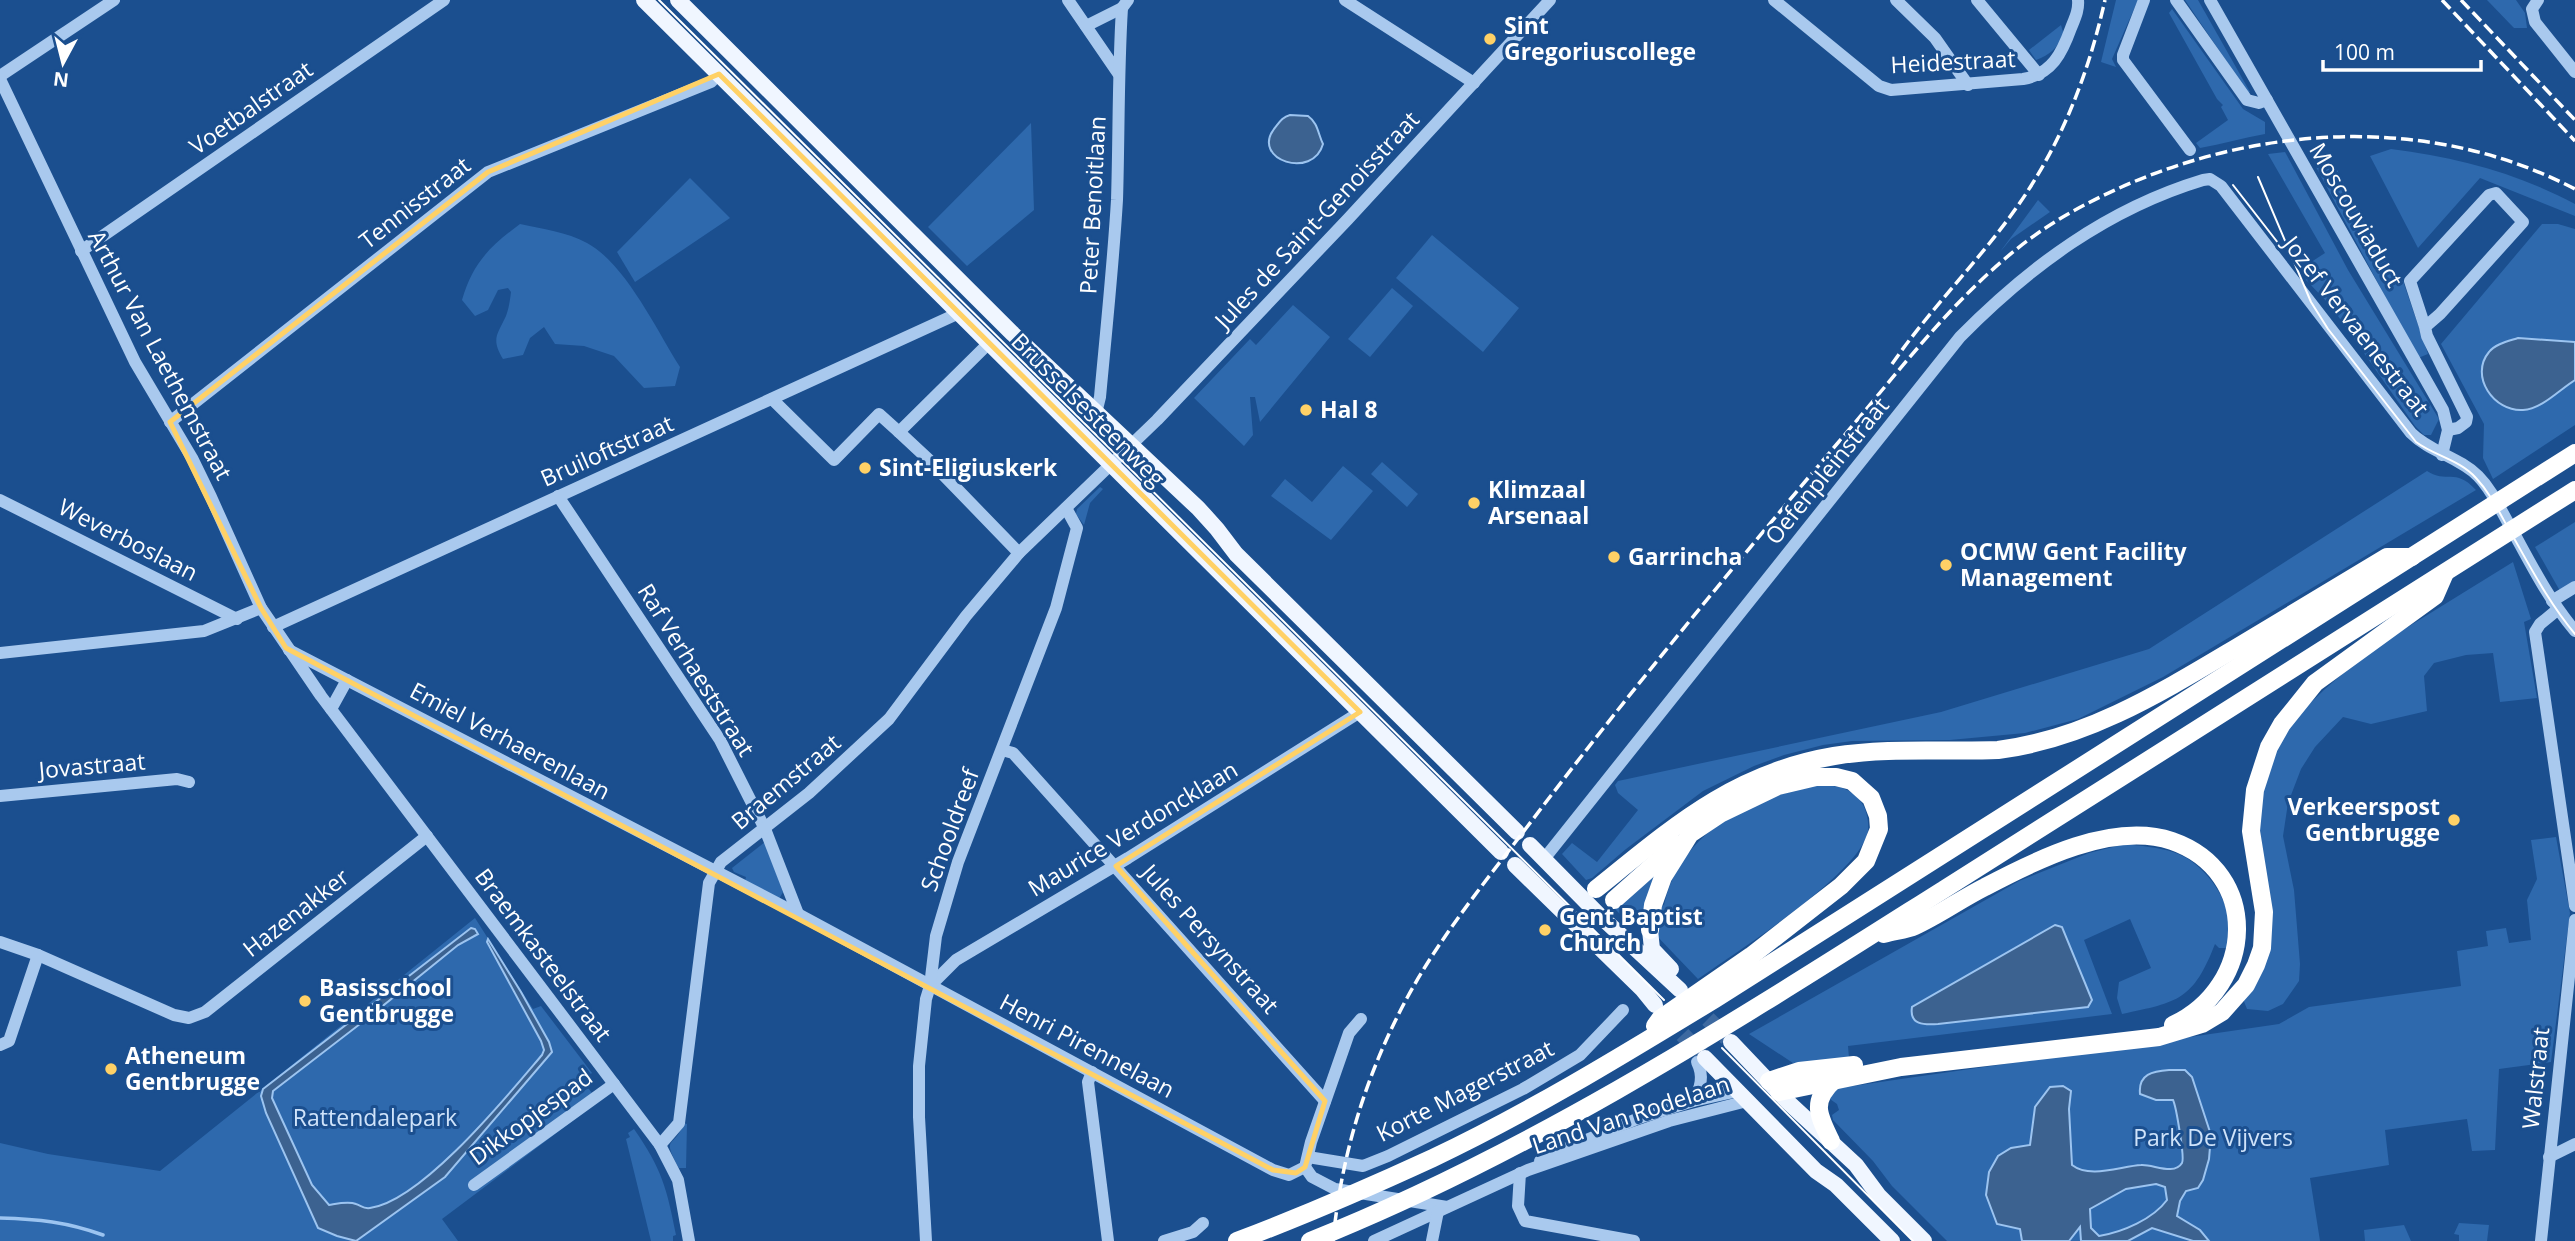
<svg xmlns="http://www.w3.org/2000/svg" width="2575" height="1241" font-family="'Open Sans',sans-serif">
  <rect width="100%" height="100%" fill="#1b4f8f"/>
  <g fill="#2e69ad">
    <path d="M2116 0H2138L2112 59 2116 67 2101 62Z"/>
    <path d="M2185 0H2198L2250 92 2248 93Z"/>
    <path d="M2487 0H2516L2525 13 2527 28H2514Z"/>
    <path d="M2172 9 2243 109 2265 122V134C2243 138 2222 144 2200 148L2196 143 2228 120 2221 107 2223 105 2217 99 2169 13Z"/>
    <path d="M2061 25 2064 35C2057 48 2050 55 2036 60L2029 50Z"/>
    <path d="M1031 123 1034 210 967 266 928 227Z"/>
    <path d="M2391 149C2456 157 2517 173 2575 204V216L2480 178 2418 248 2370 156Z"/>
    <path d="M2285 152 2348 270 2439 419 2431 435H2424L2415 426 2331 306 2306 280 2302 268 2325 253 2268 154Z"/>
    <path d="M2334 164 2394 277 2398 282 2403 281 2428 354 2418 358 2316 167Z"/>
    <path d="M690 178 730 218 635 282 617 252Z"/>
    <path d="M2038 200 2050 212 2011 239 2000 252Z"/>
    <path d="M520 224C542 229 567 232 587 243 625 263 657 331 680 367L675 386 644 388 614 356 584 346 555 344 544 327 530 338 523 355 503 359C491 339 497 335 506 316 509 308 510 300 511 292L508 288 498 290 488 310 475 316 462 300C473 263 489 247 520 224Z"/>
    <path d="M2542 224H2558L2575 229V425L2493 479 2483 458 2484 424 2441 344Z"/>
    <path d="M1432 235 1519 308 1483 352 1396 278Z"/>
    <path d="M1392 288 1413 306 1370 357 1348 339Z"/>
    <path d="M1293 305 1330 337 1260 422 1255 397H1250L1253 435 1244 446 1194 398 1250 339 1256 345Z"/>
    <path d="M1382 462 1418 494 1407 507 1371 474Z"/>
    <path d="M1343 466 1373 491 1331 540 1271 496 1285 479 1312 502Z"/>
    <path d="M2427 471C2446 484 2455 467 2476 490L2163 677 2078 719 2025 733 1950 740 1852 741 1823 745 1784 755 1754 766 1703 791 1626 849 1592 878 1586 880 1562 854 1572 843 1597 862 1638 810 1618 793 1615 785 1618 781 1941 712 2149 649Z"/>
    <path d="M1100 487 1103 489 1090 503 1084 525 1076 514 1077 509Z"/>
    <path d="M2575 522V582L2560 591 2535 547Z"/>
    <path d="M2513 562 2531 619 2524 622 2537 698 2500 702 2493 653 2466 655 2434 663 2424 676 2427 711 2371 724 2343 717 2315 747 2301 769 2288 803 2283 836 2294 890 2300 964 2299 981 2283 1004 2268 1011 2247 1009 2243 999 2263 964 2262 845 2259 822 2261 798 2269 764 2284 736 2300 713 2325 689 2369 651Z"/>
    <path d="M1816 785C1835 785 1853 787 1863 805 1867 812 1869 823 1868 831 1860 874 1736 952 1698 979L1654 933 1656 909 1664 905C1680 832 1749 800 1816 785Z"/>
    <path d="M2556 837 2570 913 2551 1062 2499 1069 2495 1150 2472 1151 2467 1119 2385 1130 2389 1165 2310 1178 2320 1241H1947L1892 1186 1873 1161 1833 1120 1832 1115 1839 1110 1837 1104 1827 1097 1832 1089 2279 1024 2309 1007 2461 986 2457 951 2488 946 2486 931 2506 928 2509 943 2531 940 2527 900 2537 879 2531 840Z"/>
    <path d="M765 842 783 892 779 899 745 881 746 877 734 872 732 868Z"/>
    <path d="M2125 844C2141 846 2157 847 2173 852 2199 860 2223 889 2228 916 2230 926 2228 938 2228 948H2219L2215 944C2193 1000 2179 1002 2122 1014L2117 998 2119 982 2151 968 2130 919 2084 940 2112 1014 1848 1046 1849 1058 1793 1063 1749 1034 2019 881 2089 853Z"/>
    <path d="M1663 861C1650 884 1647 903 1644 929L1623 917 1613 907Z"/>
    <path d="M475 918 533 1009 541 1006 592 1073 577 1084 583 1092 588 1088 592 1093 591 1107 442 1219 458 1241H0V1143L48 1154 160 1171Z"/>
    <path d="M684 1123 687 1124 686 1168H679C661 1134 674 1150 684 1123Z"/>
    <path d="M634 1129C662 1169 667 1189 676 1235L673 1236V1241H651L626 1139 630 1137 628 1133Z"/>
    <path d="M2459 1223 2489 1225 2487 1241H2459V1235L2454 1234Z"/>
    <path d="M2404 1225 2411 1241H2365L2364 1230Z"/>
  </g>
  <g fill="#3c6290" stroke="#9cc4f0" stroke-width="2" fill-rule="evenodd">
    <path d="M1290 115 1308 116C1318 123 1318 134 1323 144 1313 180 1251 160 1274 129 1279 123 1282 117 1290 115Z"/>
    <path d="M2518 338 2575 342V380C2560 389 2542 409 2523 410 2494 412 2469 376 2489 352 2495 344 2509 341 2518 338Z"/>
    <path d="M2055 925 2062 927 2092 1000 2088 1007 1938 1024C1924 1025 1909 1025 1912 1007Z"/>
    <path d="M471 928 475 929 478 934 458 945 379 1009 376 1014 369 1017 273 1091 272 1098 312 1185 329 1205C336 1204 348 1201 356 1204 362 1206 363 1209 370 1208 422 1201 508 1095 542 1055L544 1050 541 1041 487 942 488 939 521 992 549 1042 552 1052 445 1177 356 1241 337 1236 318 1228 266 1113 261 1096 263 1089Z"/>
    <path d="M2169 1070H2185L2192 1077 2211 1135 2209 1159 2203 1180 2198 1188 2186 1191 2180 1201 2177 1216 2200 1230 2209 1241H2193L2152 1228 2128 1241H2081L2080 1227 2069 1241H2022L2020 1229 1997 1224 1986 1195 1989 1172 1998 1156 2011 1148 2030 1145 2035 1107 2050 1087 2063 1086 2071 1091 2069 1109 2072 1165C2090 1179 2121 1166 2141 1165 2153 1164 2174 1176 2182 1163 2185 1158 2176 1106 2173 1100H2156L2140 1094C2138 1074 2153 1071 2169 1070ZM2156 1184 2165 1187 2167 1200C2153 1219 2123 1232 2099 1236L2091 1228 2090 1209 2126 1189Z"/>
  </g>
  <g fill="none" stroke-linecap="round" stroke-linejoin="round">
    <path stroke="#9cc4f0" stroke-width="3.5" d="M0 1218C38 1219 67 1222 103 1235"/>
    <g stroke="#3d69a0" stroke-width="16" stroke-dasharray="16 8" stroke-linecap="butt">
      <path d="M1691 1002 1727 1038"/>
      <path d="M1666 1017 1701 1054"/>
    </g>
    <g stroke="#a9c9ee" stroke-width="12">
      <path d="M1068 0 1118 73"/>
      <path d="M1345 0 1474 83"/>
      <path d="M1774 0 1879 86 1891 90 2023 79C2052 74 2062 53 2071 28 2075 18 2079 10 2078 0"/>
      <path d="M1896 0 1935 38 1968 85"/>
      <path d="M1977 0 2039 75"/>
      <path d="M2144 0 2123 55V60L2190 150"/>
      <path d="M2176 0 2247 100 2259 103 2267 100"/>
      <path d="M2210 0 2443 410 2448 430 2442 455"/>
      <path d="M2538 0 2532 9 2535 22 2575 72"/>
      <path d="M1086 26 1122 8"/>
      <path d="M0 76 114 0"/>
      <path d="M0 79 135 362 192 458 211 497 261 608 321 696 660 1145 678 1180 689 1241"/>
      <path d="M81 251 444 0"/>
      <path d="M2425 327 2410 281 2489 195 2496 193 2523 222 2440 314 2425 327 2427 336 2467 417 2466 422 2458 428 2448 430"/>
      <path d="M772 399 834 460 879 414 899 432 989 343"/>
      <path d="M1096 413 1100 397C1106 332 1113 266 1117 200 1119 136 1118 72 1122 8L1128 0"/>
      <path d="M170 422 488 172 711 82 719 74"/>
      <path d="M899 432 928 459 1019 553"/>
      <path d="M558 496 720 740 765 829 798 914"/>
      <path d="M0 500 237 619"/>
      <path d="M2552 601 2575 587"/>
      <path d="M2557 610 2540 624 2535 632 2575 906"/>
      <path d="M273 627 959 313"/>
      <path d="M289 650 798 914 1273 1170 1289 1175 1305 1167"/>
      <path d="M0 653 204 631 261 608"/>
      <path d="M331 709 347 680"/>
      <path d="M1002 750 1013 753 1325 1101"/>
      <path d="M0 796 177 779 189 782"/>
      <path d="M1544 859 1960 337C2029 267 2107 209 2203 180L2210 179 2221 186 2411 433C2430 452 2459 457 2478 476 2492 490 2500 509 2510 526 2530 562 2548 599 2575 631"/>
      <path d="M0 942 38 955 174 1015 189 1018 205 1012 427 836"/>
      <path d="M930 986 956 960 1128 858 1360 712"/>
      <path d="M0 1045 9 1041 38 955"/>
      <path d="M1092 1072 1088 1082 1108 1241"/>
      <path d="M1693 1101C1701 1088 1704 1076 1697 1062"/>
      <path d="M660 1145 679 1123 709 883 721 862 809 793 889 719 966 616 1019 553 1157 420 1348 219 1550 0"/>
      <path d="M1308 1157 1363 1166 1388 1156 1523 1089 1580 1055 1623 1010"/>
      <path d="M2549 1157 2575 1144"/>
      <path d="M1540 1161 1548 1156 1639 1118 1693 1101 1738 1091"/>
      <path d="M1306 1163 1311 1142 1349 1033 1361 1019"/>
      <path d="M1305 1167 1312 1177 1335 1189 1447 1207"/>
      <path d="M1520 1173 1518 1206 1525 1221 1634 1241"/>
      <path d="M474 1185 614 1084"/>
      <path d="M926 1241 919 1117V1066L926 999 930 986 936 936 958 862 1056 608 1077 528 1066 508"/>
      <path d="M1164 1241 1193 1232 1203 1223"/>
      <path d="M1374 1241 1528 1170 1669 1121 1747 1101"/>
      <path d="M1432 1241 1438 1211"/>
      <path d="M2541 1241 2575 920"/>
    </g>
    <g stroke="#f0f6ff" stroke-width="16">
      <path d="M644 0 1501 852"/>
      <path d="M678 0 1013 334 1198 508 1217 529 1236 554 1517 832"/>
      <path d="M1530 845 1598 914 1680 990"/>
      <path d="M1515 865 1642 989 1655 1005"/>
      <path d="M1650 930 1652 949 1671 969"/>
      <path d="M1731 1042 1788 1102 1856 1165 1879 1196 1924 1241"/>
      <path d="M1705 1058 1816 1171 1836 1185 1892 1241"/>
    </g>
    <g stroke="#fff" stroke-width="18">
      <path d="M1596 889C1672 828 1733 773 1834 756 1887 747 1944 752 1998 750 2086 739 2162 692 2236 648 2287 617 2337 587 2387 557H2412"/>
      <path d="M1614 900 1677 844"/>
      <path d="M1650 930 1653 905 1663 877 1690 834 1720 814 1778 786 1816 777H1836L1852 781 1871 798 1878 816 1879 829 1866 861 1841 886 1751 956 1660 1019 1655 1026"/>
      <path d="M1884 934C1894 931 1906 930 1915 926 1939 915 1961 899 1985 887 2036 860 2113 821 2172 841 2261 872 2256 986 2173 1025"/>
      <path d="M1769 1081 1799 1071 1854 1065"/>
      <path d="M1779 1092 1901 1067 2159 1037 2202 1024 2222 1012 2246 985 2256 965 2262 948 2264 912 2251 831 2255 790 2269 747 2282 724 2315 683 2435 596 2445 573"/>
      <path d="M1831 1141C1819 1116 1810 1102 1834 1080"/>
      <path d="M1237 1241C1303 1216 1368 1188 1433 1158 1530 1112 1623 1055 1715 999L2575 453"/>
      <path d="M1310 1241C1532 1153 1742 1017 1943 890 2154 757 2365 624 2575 490"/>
    </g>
    <g stroke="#fff" stroke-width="2">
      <path d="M659 0 1664 1000"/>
      <path d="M2258 177 2311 302 2328 329 2416 442C2435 456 2460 460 2476 478 2491 494 2500 514 2511 533 2531 568 2549 603 2575 634"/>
      <path d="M2233 185 2282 248"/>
      <path d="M1722 1048 1913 1241"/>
    </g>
    <g stroke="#fff" stroke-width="3.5" stroke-dasharray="12 5" stroke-linecap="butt">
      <path d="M2442 0 2575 141"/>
      <path d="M2461 0 2575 120"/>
      <path d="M1892 364C1928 312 1972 268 2009 218 2058 152 2087 80 2105 0"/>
      <path d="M1333 1241C1341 1156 1366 1074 1407 998 1440 937 1485 882 1527 827 1608 720 1692 617 1778 514 1811 474 1845 435 1878 395 1934 328 1991 258 2068 214 2221 127 2416 106 2575 189"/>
    </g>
  </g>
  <path fill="none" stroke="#ffd166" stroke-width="5" stroke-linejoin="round" d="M719 74 1360 712 1116 866 1325 1101 1305 1167 1296 1173 1273 1170 286 648 261 608 170 422 488 172Z"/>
  <g fill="#ffd166" stroke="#1b4f8f" stroke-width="2.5">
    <circle cx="1490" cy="39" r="7"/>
    <circle cx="1306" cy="410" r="7"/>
    <circle cx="865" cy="468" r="7"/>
    <circle cx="1474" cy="503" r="7"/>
    <circle cx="1614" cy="557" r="7"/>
    <circle cx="1946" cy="565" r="7"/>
    <circle cx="2454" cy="820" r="7"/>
    <circle cx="1545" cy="930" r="7"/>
    <circle cx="305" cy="1001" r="7"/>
    <circle cx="111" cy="1069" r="7"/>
  </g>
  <g text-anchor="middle" stroke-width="6" stroke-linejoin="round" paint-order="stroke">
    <g font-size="23" font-weight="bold" fill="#fff" stroke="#1b4f8f" text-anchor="start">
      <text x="1504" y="34">Sint<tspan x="1504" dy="26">Gregoriuscollege</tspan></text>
      <text x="1320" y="418">Hal 8</text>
      <text x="879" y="476">Sint-Eligiuskerk</text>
      <text x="1488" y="498">Klimzaal<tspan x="1488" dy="26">Arsenaal</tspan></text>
      <text x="1960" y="560">OCMW Gent Facility<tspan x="1960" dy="26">Management</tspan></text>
      <text x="1628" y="565">Garrincha</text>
      <text x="2440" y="815" text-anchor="end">Verkeerspost<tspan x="2440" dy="26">Gentbrugge</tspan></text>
      <text x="1559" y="925">Gent Baptist<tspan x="1559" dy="26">Church</tspan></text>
      <text x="319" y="996">Basisschool<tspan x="319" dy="26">Gentbrugge</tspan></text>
      <text x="125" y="1064">Atheneum<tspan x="125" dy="26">Gentbrugge</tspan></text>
    </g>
    <g font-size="23" fill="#fff" stroke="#1b4f8f">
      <text transform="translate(1953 62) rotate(-3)" y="8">Heidestraat</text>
      <text transform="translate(251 108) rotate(-35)" y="8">Voetbalstraat</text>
      <text transform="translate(415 203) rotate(-38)" y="8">Tennisstraat</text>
      <text transform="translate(1093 205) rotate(-87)" y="8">Peter Benoitlaan</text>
      <text transform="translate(2356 215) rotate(60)" y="8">Moscouviaduct</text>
      <text transform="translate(1317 220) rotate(-47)" y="8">Jules de Saint-Genoisstraat</text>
      <text transform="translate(2356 326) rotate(52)" y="8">Jozef Vervaenestraat</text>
      <text transform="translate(160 355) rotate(62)" y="8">Arthur Van Laethemstraat</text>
      <text transform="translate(1088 410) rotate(45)" y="8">Brusselsesteenweg</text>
      <text transform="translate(607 451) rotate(-24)" y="8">Bruiloftstraat</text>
      <text transform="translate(1827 471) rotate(-51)" y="8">Oefenpleinstraat</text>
      <text transform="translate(128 540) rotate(27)" y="8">Weverboslaan</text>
      <text transform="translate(696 670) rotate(58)" y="8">Raf Verhaeststraat</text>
      <text transform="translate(510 741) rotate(28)" y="8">Emiel Verhaerenlaan</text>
      <text transform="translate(92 766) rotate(-5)" y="8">Jovastraat</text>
      <text transform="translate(786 782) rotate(-40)" y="8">Braemstraat</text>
      <text transform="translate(1133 829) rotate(-31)" y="8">Maurice Verdoncklaan</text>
      <text transform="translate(950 830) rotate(-70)" y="8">Schooldreef</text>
      <text transform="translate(296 913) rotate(-38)" y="8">Hazenakker</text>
      <text transform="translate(1210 939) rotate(48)" y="8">Jules Persynstraat</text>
      <text transform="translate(543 955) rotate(53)" y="8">Braemkasteelstraat</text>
      <text transform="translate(1087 1046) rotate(28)" y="8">Henri Pirennelaan</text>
      <text transform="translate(2536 1078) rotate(-84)" y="8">Walstraat</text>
      <text transform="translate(1465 1091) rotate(-27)" y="8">Korte Magerstraat</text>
      <text transform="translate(1631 1115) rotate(-18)" y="8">Land Van Rodelaan</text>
      <text transform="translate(531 1117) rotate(-36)" y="8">Dikkopjespad</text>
    </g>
    <g font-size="23" fill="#cfe3fa" stroke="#1b4f8f">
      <text x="375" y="1126">Rattendalepark</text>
      <text x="2213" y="1146">Park De Vijvers</text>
    </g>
  </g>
  <g transform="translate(63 63) rotate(187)" stroke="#1b4f8f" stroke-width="5" paint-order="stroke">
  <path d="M0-5L12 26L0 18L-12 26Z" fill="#ffffff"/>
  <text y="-10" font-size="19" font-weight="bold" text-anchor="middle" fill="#ffffff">N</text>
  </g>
  <path d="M2323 60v10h158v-10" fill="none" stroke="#ffffff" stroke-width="3.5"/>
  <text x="2334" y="60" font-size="21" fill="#ffffff" stroke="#1b4f8f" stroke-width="5" paint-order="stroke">100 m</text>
</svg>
